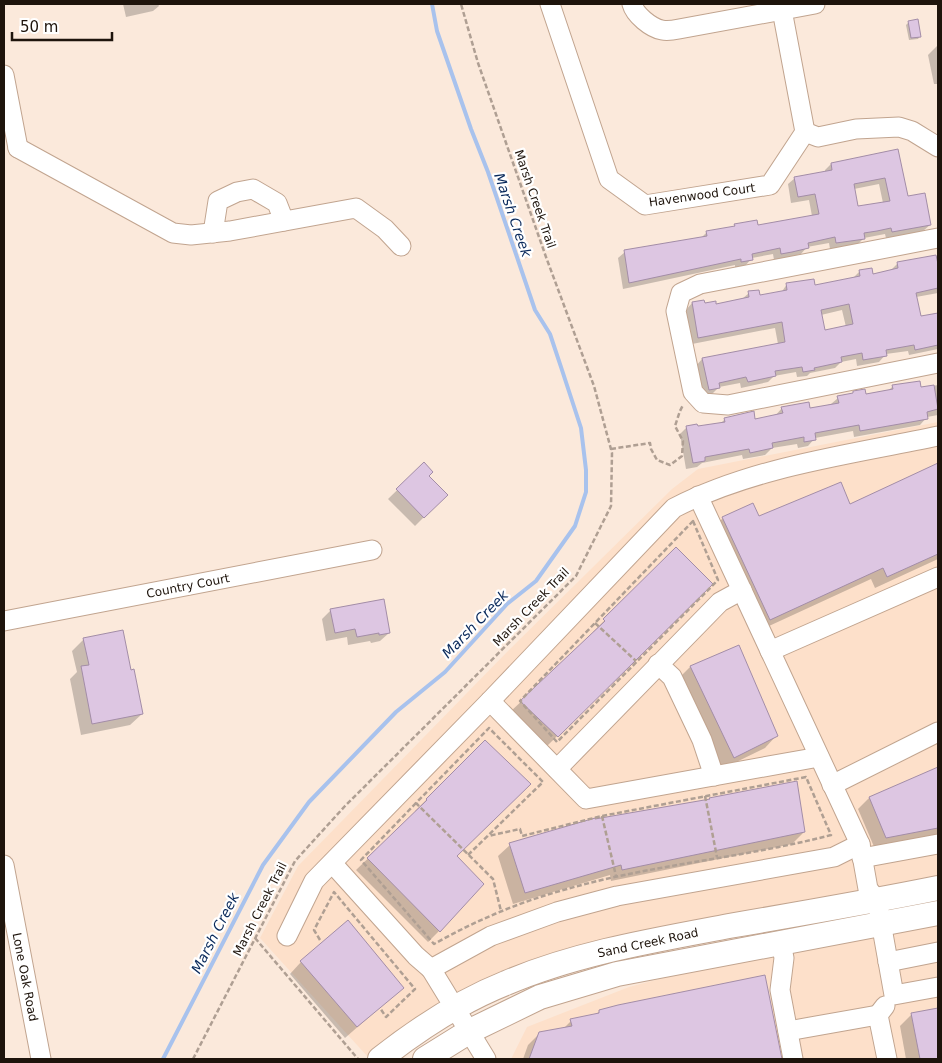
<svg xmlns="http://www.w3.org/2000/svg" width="942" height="1063" font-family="'DejaVu Sans',sans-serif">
  <rect width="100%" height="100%" fill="#fbe9db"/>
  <g fill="#fde0ca">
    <path d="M938 422V877L635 932 464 992 417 1019 367 1056 260 938 298 866 507 652 672 489 698 469Z"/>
    <path d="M938 919V1059H511L527 1027 629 987 766 951Z"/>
  </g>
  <g fill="#0003" fill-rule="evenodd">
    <path d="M123 4H158L159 6 153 11 126 17Z"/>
    <path d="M909 22 920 36 918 39 909 40 906 25Z"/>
    <path d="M937 46H938V84H934L928 55Z"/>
    <path d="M897 151 907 198 930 225 923 231 886 238 885 234 864 238 857 245 830 249 829 243 807 247 801 254 785 258 774 260 773 254 752 258 745 266 735 268V265L623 289 618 258 625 252 701 238 707 232 733 227 735 225 757 227 812 216 809 200 791 203 788 184 795 178 825 173V170L831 164ZM879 184 883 203 857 207 854 189Z"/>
    <path d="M938 256V293L916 297 920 318 938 314V349L909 355 908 351 886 354 879 362 857 366 856 359 841 362 835 368 810 373 807 376 797 377 796 372 774 376 768 382 741 388 740 383 719 387 712 394 702 396 696 366 702 359 778 344 775 328 692 344 686 310 692 303 715 305 742 299 749 293 759 296 781 293 787 284 814 287 853 278 860 271 872 275 891 270 898 263ZM842 310 846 327 824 331 821 315Z"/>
    <path d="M938 385V415L927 417 920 425 854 437 853 431 815 438 808 446 798 448 797 444 772 448 765 455 743 459 742 455 702 463 697 467 686 469 680 434 687 427 697 428 720 424 725 419 754 420 775 416 782 408 809 410 831 404 838 398 888 391 893 386 920 388Z"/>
    <path d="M424 464 427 476 446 495 415 526 388 499Z"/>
    <path d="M938 464V559L875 588 871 579 758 631 711 530 723 518H758L850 506Z"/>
    <path d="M676 549 711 584 546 747 509 713 594 633 593 632Z"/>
    <path d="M331 610 389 633 380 641 371 643 370 641 348 645 347 637 326 641 322 619Z"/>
    <path d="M84 639 130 671 142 714 130 725 81 735 70 679 77 672 72 651Z"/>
    <path d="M738 646 776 736 765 748 722 769 679 678 690 667Z"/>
    <path d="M485 742 455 856 439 931 428 942 356 870 416 812 415 811Z"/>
    <path d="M938 768V836L875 849 858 809 869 798Z"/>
    <path d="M796 782 804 832 792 844 611 881 610 875 513 904 498 856 510 845 594 820 708 801 710 799Z"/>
    <path d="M301 962 402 988 345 1038 290 974Z"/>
    <path d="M764 976 781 1059H523L528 1045 540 1033 563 1029 571 1021 595 1015 600 1011Z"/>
    <path d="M938 1010V1059H906L900 1026 911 1015Z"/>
  </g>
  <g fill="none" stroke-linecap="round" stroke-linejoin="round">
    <path stroke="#a8c2ed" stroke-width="4" d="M163 1059 263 865 309 802 396 712 445 672 507 604 536 581 575 526 586 492V470L581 428 561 367 550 334 535 310 488 172 471 129 437 31 432 4"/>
  </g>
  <g fill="#ddc6e2" stroke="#a38da7" fill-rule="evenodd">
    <path d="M918 19 921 37 911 38 908 21Z"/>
    <path d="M898 149 908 196 925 193 931 225 892 232 891 228 877 231 864 233 865 239 836 243 835 237 808 243 809 248 792 252 781 254 780 248 752 254 753 260 741 262V259L629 283 624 250 707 236 706 231 735 226 734 224 757 220 758 225 819 214 815 194 798 197 794 177 832 170 831 163ZM885 178 890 201 858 206 854 184Z"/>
    <path d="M936 255 938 264V288L916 293 921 316 938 313V345L915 350 914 345 886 350 887 356 863 360 862 353 841 357 842 362 814 368 815 370 803 372 802 367 775 371 776 376 748 382 746 377 719 383 720 388 709 390 702 358 785 342 782 322 698 338 692 302 704 300 705 303 716 301V304L749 297 748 291 759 290 760 295 787 290 786 283 814 279 815 285 860 276 859 270 872 268 873 274 898 268 897 262ZM849 304 853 324 825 330 821 310Z"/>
    <path d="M920 381 921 387 934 385 938 409 927 412 928 419 860 431 859 425 815 433 816 440 804 442V437L772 443 773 448 750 453 749 449 705 457V461L693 463 686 426 697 424 698 426 725 422 724 418 754 411 755 419 783 413 781 407 809 402 810 408 839 403 837 396 853 393V391L865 389 866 394 893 389 892 385Z"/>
    <path d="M424 462 433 472 429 476 448 495 424 518 396 489Z"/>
    <path d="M938 463V554L887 577 883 568 770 620 722 517 753 503 759 516 841 482 850 504Z"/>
    <path d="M676 547 713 584 558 737 520 701 605 621 603 619Z"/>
    <path d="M384 599 390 633 379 635V633L357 637 355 629 335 633 330 609Z"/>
    <path d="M123 630 131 670 134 669 143 714 92 724 81 666 89 665 83 638Z"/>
    <path d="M739 645 778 736 734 758 690 666Z"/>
    <path d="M485 740 531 784 457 856 484 884 440 932 367 858 427 800 426 799Z"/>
    <path d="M938 767V828L886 838 869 797Z"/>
    <path d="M797 781 805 832 622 870 621 865 525 893 509 843 595 818V819L710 799 709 798Z"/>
    <path d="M348 920 404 988 357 1027 300 961Z"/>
    <path d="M765 975 782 1059H529L539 1032 572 1026 570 1019 599 1013V1010L618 1005Z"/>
    <path d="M938 1008V1059H920L911 1013Z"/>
  </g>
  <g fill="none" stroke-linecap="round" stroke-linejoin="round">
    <g stroke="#c1a48f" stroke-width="21">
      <g id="minor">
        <path d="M550 4 609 179 645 205 770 185 805 132 782 10"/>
        <path d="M632 4C635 15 651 28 662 30 667 31 674 30 679 29L815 4"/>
        <path d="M4 75 18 148"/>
        <path d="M805 132 818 137 856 129 899 127 912 131 938 147"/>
        <path d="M18 148 173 233 191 235 230 231 356 208 385 229 401 246"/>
        <path d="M213 233 218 201 237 192 253 189 277 203 284 221"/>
        <path d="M938 238 700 284 681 293 676 311 693 392 703 403 728 405 938 363"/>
        <path d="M698 496 860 844 868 889 877 900 894 995 938 987"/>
        <path d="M4 621 372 550"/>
        <path d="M770 651 938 577"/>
        <path d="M658 664 672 677 702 740 714 776"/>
        <path d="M490 701 586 799 819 757"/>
        <path d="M557 769 720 602 742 590"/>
        <path d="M832 785 938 732"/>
        <path d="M862 858 938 844"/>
        <path d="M332 863 416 956 431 969"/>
        <path d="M4 865 41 1059"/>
        <path d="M287 936 314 881 490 701 674 508C756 466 849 455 938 436"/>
        <path d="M781 943 784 958 780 990 793 1059"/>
        <path d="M888 962 938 952"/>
        <path d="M885 1006 878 1015 887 1059"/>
        <path d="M788 1031 878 1015"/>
        <path d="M486 1059 431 969 491 936 557 912 617 896 834 857 860 844"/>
      </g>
    </g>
    <g stroke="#c1a48f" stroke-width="26">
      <g id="major">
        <path d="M380 1059C418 1029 461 1001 506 983 576 953 655 940 729 926 799 914 869 902 938 888"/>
        <path d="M425 1059 470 1031 540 997 617 974 938 913"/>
      </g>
    </g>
    <g stroke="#af9f93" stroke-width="2.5" stroke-dasharray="5 2.5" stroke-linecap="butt">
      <path d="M611 449 650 443 651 449 657 460 670 465 682 456 683 441 675 426 680 411 683 405"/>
      <path d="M693 521 718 580 557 742 520 701Z"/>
      <path d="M595 623 636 661"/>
      <path d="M705 796 717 857"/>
      <path d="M416 803 361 860 434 944C477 920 519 902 567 889 654 864 744 858 831 835L806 777 602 816 522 836 520 829 488 836"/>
      <path d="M602 816 616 876"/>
      <path d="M468 855 543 782 489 728 416 803 493 879 501 911"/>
      <path d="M255 938 358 1059"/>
      <path d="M320 940 314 930 334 892 415 989 386 1017 380 1008"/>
      <path d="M193 1059 295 861 345 806 576 576 611 506 612 453 594 386 546 257 478 63 461 4"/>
    </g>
    <use href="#minor" stroke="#fff" stroke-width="19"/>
    <use href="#major" stroke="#fff" stroke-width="24"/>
  </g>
  <g text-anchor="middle" stroke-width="4.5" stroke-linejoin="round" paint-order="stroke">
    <g font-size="12" fill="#1e140c" stroke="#fff">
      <text transform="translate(702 195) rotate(-8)" y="4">Havenwood Court</text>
      <text transform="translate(535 199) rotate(71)" y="4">Marsh Creek Trail</text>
      <text transform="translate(188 586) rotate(-11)" y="4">Country Court</text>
      <text transform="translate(531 607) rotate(-46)" y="4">Marsh Creek Trail</text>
      <text transform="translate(260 909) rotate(-63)" y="4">Marsh Creek Trail</text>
      <text transform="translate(648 943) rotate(-12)" y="4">Sand Creek Road</text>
      <text transform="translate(25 977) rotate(79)" y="4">Lone Oak Road</text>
    </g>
    <g font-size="14" font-style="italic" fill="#09295b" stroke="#fff">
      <text transform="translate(513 215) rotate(71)" y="5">Marsh Creek</text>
      <text transform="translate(475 624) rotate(-46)" y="5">Marsh Creek</text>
      <text transform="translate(215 933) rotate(-63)" y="5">Marsh Creek</text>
    </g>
  </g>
  <rect width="942" height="1063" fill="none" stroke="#1e140c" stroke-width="10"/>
  <path d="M12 32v8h100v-8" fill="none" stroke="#1e140c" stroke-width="2.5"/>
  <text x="20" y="32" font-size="15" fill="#1e140c" stroke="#ffffff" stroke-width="4" paint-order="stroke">50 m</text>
</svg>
